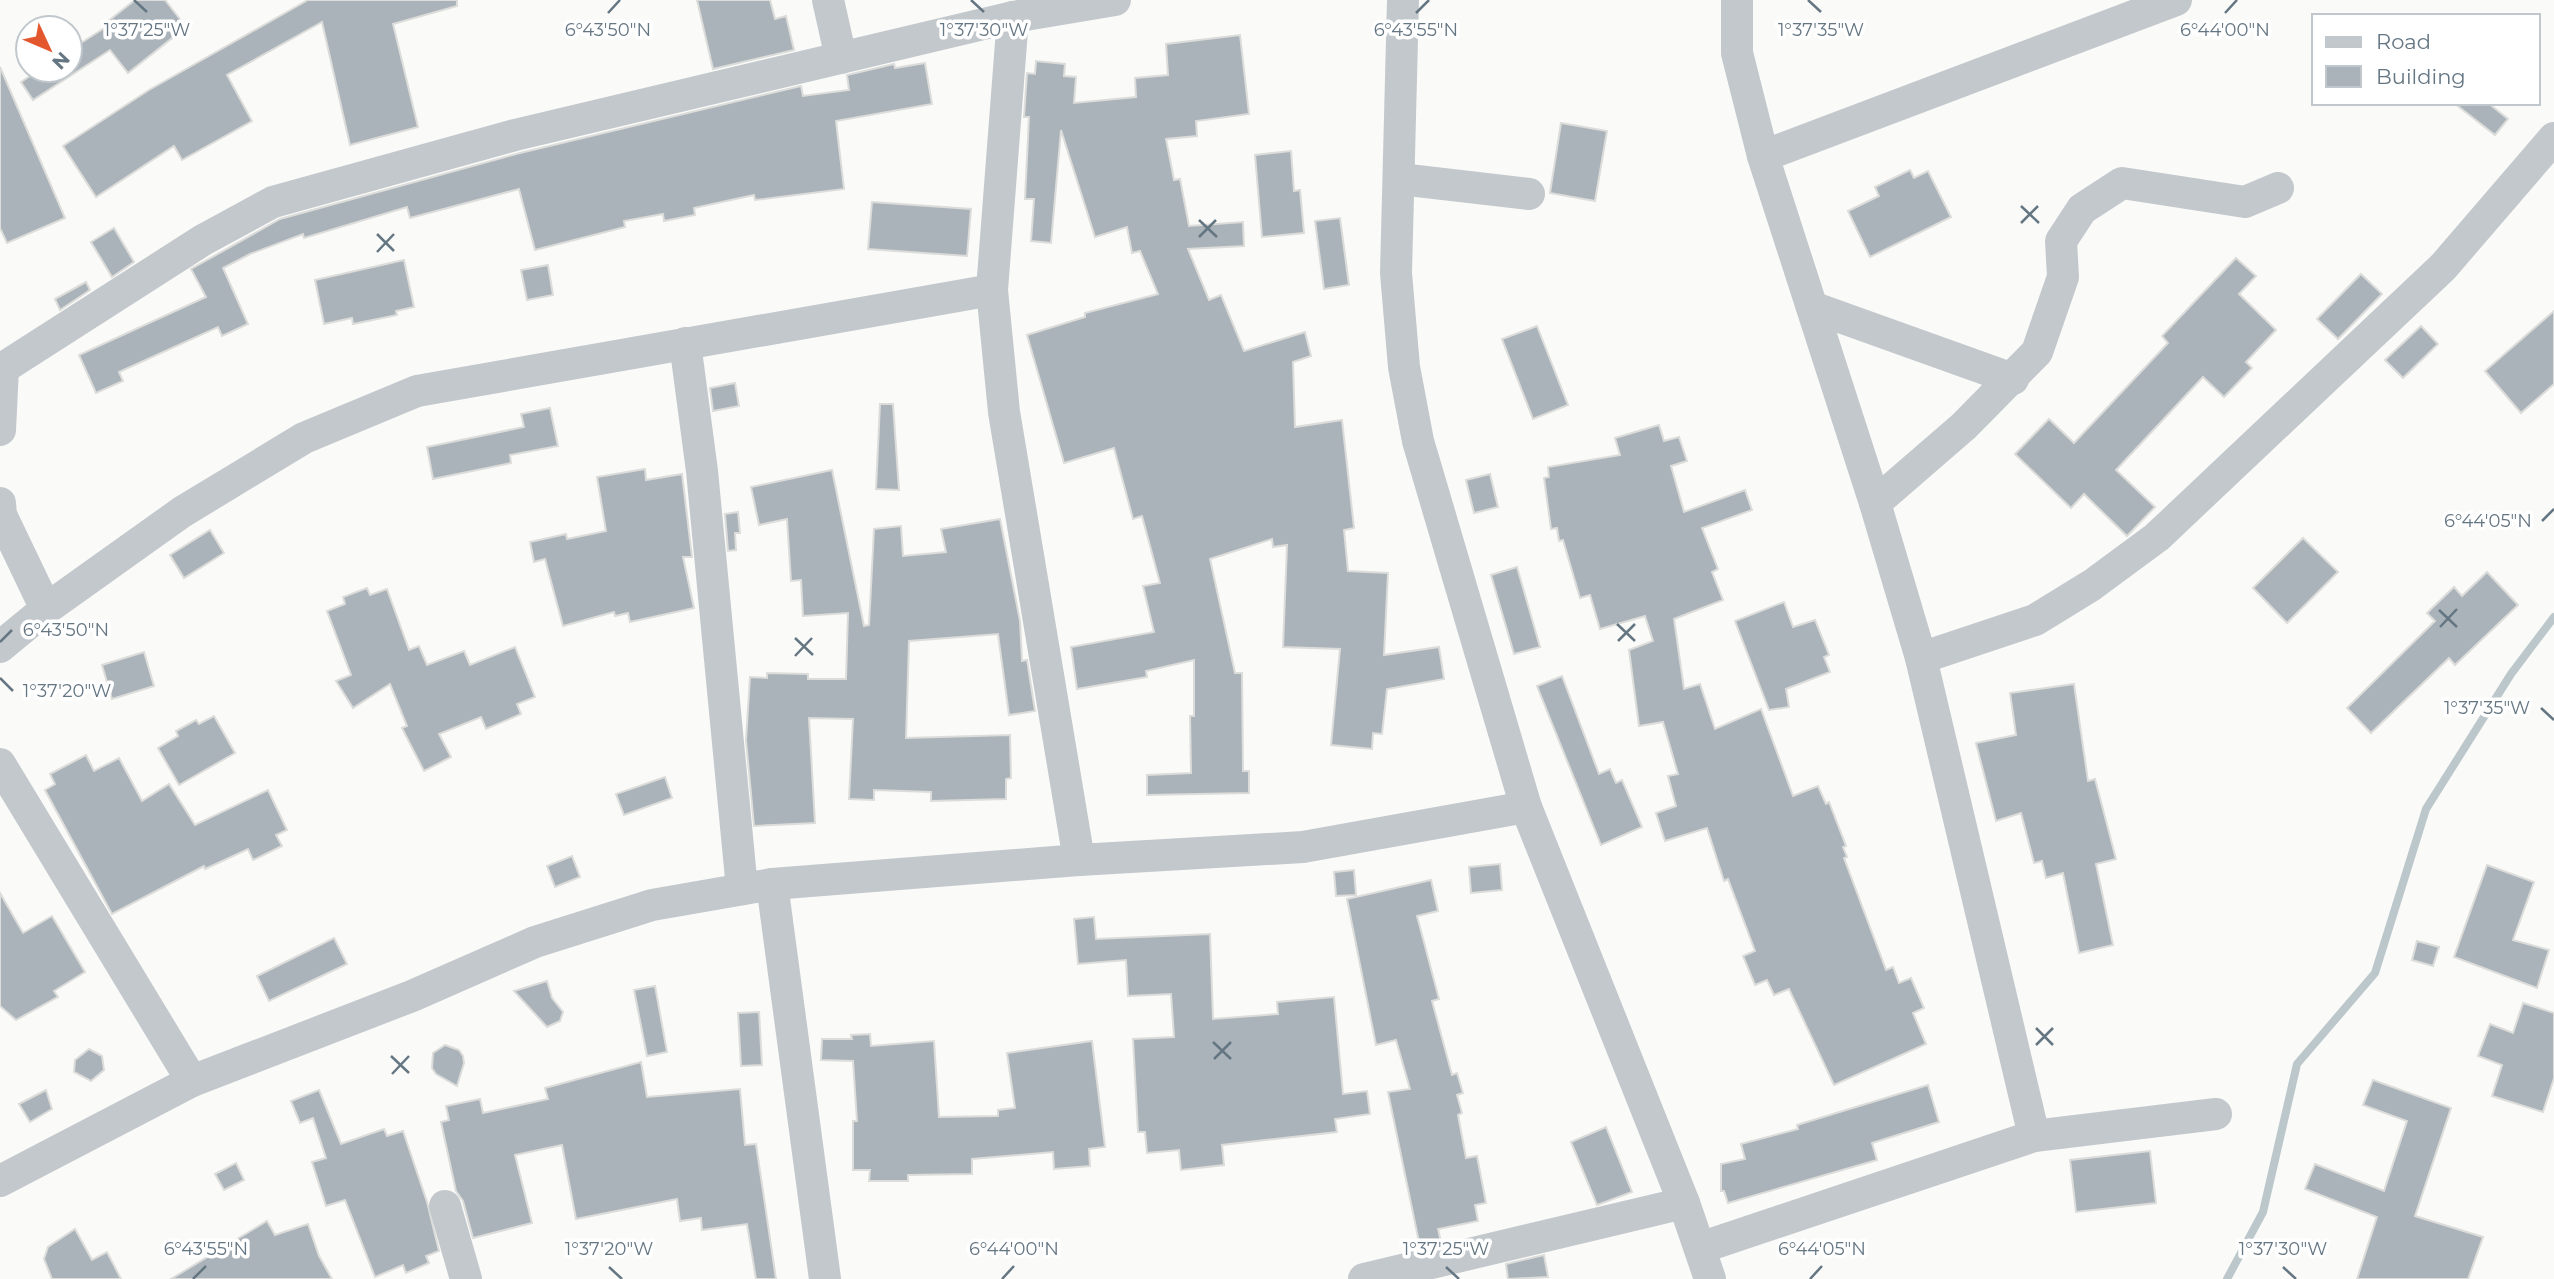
<svg xmlns="http://www.w3.org/2000/svg" width="2554" height="1279" font-family="Montserrat,sans-serif">
  <rect width="100%" height="100%" fill="#fafaf8"/>
  <g fill="none" stroke-linecap="round" stroke-linejoin="round">
    <path stroke="#bbc7cb" stroke-width="8" d="M2227 1279 2263 1212 2297 1064 2375 973 2426 809 2511 674 2554 617"/>
  </g>
  <g fill="#aab3b9" stroke="#dcdcda" stroke-width="2">
    <path d="M135 0H165L186 27 128 73 110 50 33 100 21 82 39 70H70V50L109 25 107 22Z"/>
    <path d="M308 0H457V6L393 24 418 127 350 145 322 22 227 75 252 121 182 160 174 146 96 197 63 146 149 90Z"/>
    <path d="M697 0H770L775 19 786 16 794 50 713 69Z"/>
    <path d="M1240 35 1249 114 1196 121 1197 136 1166 139 1174 180 1180 179 1189 226 1243 222 1244 246 1188 249 1209 300 1221 295 1244 351 1305 332 1311 356 1293 362 1295 427 1342 420 1354 528 1344 530 1348 571 1388 573 1384 655 1439 647 1444 679 1387 689 1382 734 1373 733 1372 749 1331 745 1340 649 1283 647 1287 545 1273 547 1272 539 1210 559 1235 673H1242L1243 771H1249V793L1147 795V775L1191 773 1190 716H1194V660L1146 671 1147 677 1077 689 1071 647 1154 632 1143 586 1160 583 1142 516 1133 519 1114 448 1064 463 1027 335 1085 317V313L1158 294 1140 251 1132 253 1127 227 1095 237 1061 130 1051 243 1031 241 1034 199H1025L1029 117H1024L1027 73 1035 74 1036 61 1065 64 1064 76 1076 77 1074 103 1136 97 1135 78 1168 75 1166 44Z"/>
    <path d="M925 63 932 104 836 121 844 189 755 200 754 195 694 208 695 215 664 221 663 214 624 221 625 227 535 250 519 189 410 218 407 207 304 238 303 234 250 254 223 268 248 324 222 336 218 327 119 372 123 381 96 393 79 355 206 297 191 269 280 219 520 153 801 86 803 96 849 90 847 75 894 64 895 68Z"/>
    <path d="M0 67 65 218 7 243 0 228Z"/>
    <path d="M2454 103H2488L2508 119 2495 135Z"/>
    <path d="M1561 123 1607 131 1595 201 1550 193Z"/>
    <path d="M1291 151 1294 191 1300 190 1304 233 1262 237 1255 155Z"/>
    <path d="M1910 170 1914 178 1928 171 1951 217 1870 257 1848 211 1879 196 1875 187Z"/>
    <path d="M872 202 971 209 967 256 868 249Z"/>
    <path d="M1340 218 1349 285 1324 289 1315 221Z"/>
    <path d="M114 228 134 262 112 277 91 242Z"/>
    <path d="M2236 258 2256 276 2239 294 2276 330 2246 362 2252 368 2224 397 2203 377 2116 470 2155 507 2127 536 2084 494 2071 508 2015 454 2049 419 2074 443 2168 343 2162 336Z"/>
    <path d="M404 260 414 307 396 311 397 315 353 324 352 318 324 324 315 280Z"/>
    <path d="M548 265 553 295 527 300 521 270Z"/>
    <path d="M2361 274 2382 294 2338 339 2317 319Z"/>
    <path d="M86 282 90 290 60 310 55 299Z"/>
    <path d="M2554 311V384L2521 413 2485 371Z"/>
    <path d="M1537 326 1568 405 1533 419 1502 339Z"/>
    <path d="M2421 326 2438 344 2403 378 2385 360Z"/>
    <path d="M735 383 739 406 713 411 710 388Z"/>
    <path d="M880 404H893L899 490 876 489Z"/>
    <path d="M550 408 558 446 510 455 511 463 433 479 427 447 524 427 521 414Z"/>
    <path d="M1659 425 1664 441 1679 437 1687 461 1671 466 1684 512 1745 490 1752 510 1702 528 1718 569 1712 572 1723 600 1674 619 1684 689 1700 684 1715 729 1761 709 1793 796 1818 786 1826 804 1829 802 1846 846 1843 847 1847 857 1844 858 1886 970 1893 967 1899 983 1911 978 1924 1008 1913 1013 1926 1044 1834 1085 1789 989 1774 995 1767 980 1755 985 1743 956 1755 951 1728 879 1724 881 1707 828 1665 841 1656 813 1676 806 1668 776 1678 774 1663 722 1639 726 1629 650 1653 641 1645 616 1600 629 1590 595 1580 598 1563 540 1559 541 1557 528 1551 529 1544 478 1549 477 1548 467 1620 455 1615 438Z"/>
    <path d="M645 469 646 480 682 474 692 557H683L694 608 630 622 628 613 615 616 614 612 563 626 545 559 534 562 530 542 566 534 567 539 606 531 597 477Z"/>
    <path d="M832 470 864 626 869 625 874 529 901 526 903 556 946 552 941 529 1000 519 1020 621 1022 661 1027 660 1035 711 1009 715 998 634 909 641 906 738 1010 735 1011 778 1006 779V799L931 801V792L874 790V800L849 799 853 719 809 718 815 823 754 826 746 740 750 677 767 678V673L808 674V679H846L848 613 803 616 801 580 791 581 787 519 759 525 751 487Z"/>
    <path d="M1490 474 1498 507 1474 513 1466 480Z"/>
    <path d="M738 512 740 533H735L736 550 728 551 725 514Z"/>
    <path d="M210 530 224 553 184 578 170 555Z"/>
    <path d="M2303 538 2338 572 2287 623 2253 588Z"/>
    <path d="M1517 567 1540 647 1514 654 1491 575Z"/>
    <path d="M2487 572 2518 605 2455 665 2449 658 2371 733 2347 708 2435 621 2427 613 2454 587 2462 596Z"/>
    <path d="M367 588 370 595 387 589 409 650 419 646 427 665 464 651 470 665 515 647 535 697 517 704 521 714 486 729 481 717 439 734 451 757 424 771 402 728 407 726 390 684 353 708 336 681 351 675 327 611 345 604 343 597Z"/>
    <path d="M1784 602 1793 627 1815 620 1829 655 1824 657 1830 672 1786 689 1789 707 1769 710 1735 621Z"/>
    <path d="M144 652 154 686 112 699 102 665Z"/>
    <path d="M1562 676 1599 774 1610 769 1616 783 1622 780 1642 827 1601 845 1537 686Z"/>
    <path d="M2074 684 2088 781 2095 779 2116 859 2096 864 2113 945 2079 953 2063 873 2046 878 2042 861 2034 863 2021 813 1996 821 1976 743 2016 735 2010 693Z"/>
    <path d="M214 716 235 753 179 785 158 748 178 736 176 731 196 720 199 724Z"/>
    <path d="M86 755 94 771 119 758 142 801 169 784 195 825 268 790 287 830 276 835 282 846 253 860 248 849 205 869 204 866 112 914 45 790 55 784 50 774Z"/>
    <path d="M665 777 672 798 624 815 616 794Z"/>
    <path d="M572 856 580 877 555 887 547 866Z"/>
    <path d="M1500 864 1502 890 1471 893 1469 867Z"/>
    <path d="M2487 865 2534 882 2513 940 2549 950 2537 988 2454 957Z"/>
    <path d="M1354 870 1356 895 1336 896 1334 872Z"/>
    <path d="M1431 880 1438 911 1417 916 1439 999 1432 1001 1452 1075 1457 1073 1463 1093 1457 1095 1462 1113 1458 1115 1466 1158 1477 1156 1486 1203 1475 1205 1478 1221 1438 1229 1441 1242 1420 1247 1388 1092 1410 1089 1396 1040 1376 1045 1347 899Z"/>
    <path d="M0 893 23 933 52 916 85 972 54 991 58 997 16 1020 0 1006Z"/>
    <path d="M1094 917 1096 939 1210 934 1213 1019 1278 1014 1277 1002 1334 997 1343 1094 1367 1091 1370 1114 1335 1119 1337 1132 1222 1145 1224 1165 1181 1170 1179 1150 1147 1153 1145 1132H1138L1133 1039 1174 1037 1171 994 1128 996 1126 960 1078 964 1074 919Z"/>
    <path d="M334 938 347 964 269 1001 257 976Z"/>
    <path d="M2417 941 2439 947 2433 966 2412 960Z"/>
    <path d="M547 981 552 998 563 1012 560 1021 547 1027 514 991Z"/>
    <path d="M655 986 667 1052 647 1056 634 990Z"/>
    <path d="M2523 1003 2554 1013V1078L2543 1112 2492 1096 2502 1065 2478 1056 2490 1024 2513 1033Z"/>
    <path d="M759 1012 762 1065 741 1066 738 1013Z"/>
    <path d="M870 1034 871 1046 934 1041 939 1117 998 1116V1110L1015 1108 1007 1053 1092 1041 1105 1147 1089 1149 1090 1166 1054 1169 1053 1152 972 1159V1174L908 1175V1181H869L870 1170H853V1121H857L853 1061 821 1060 822 1039H852L851 1035Z"/>
    <path d="M445 1045 459 1050 463 1056 464 1063 457 1086 436 1074 432 1068 433 1053Z"/>
    <path d="M89 1049 102 1056 104 1070 91 1081 74 1072 75 1060Z"/>
    <path d="M641 1062 647 1097 740 1089 745 1145 756 1144 776 1279H756L747 1224 702 1230 701 1218 680 1221 677 1199 576 1219 562 1145 515 1155 532 1223 473 1238 463 1201 456 1191 441 1122 449 1120 446 1106 480 1099 483 1113 548 1099 545 1088Z"/>
    <path d="M2373 1080 2451 1108 2415 1216 2483 1237 2468 1279H2357L2377 1217 2305 1189 2315 1164 2384 1191 2407 1121 2363 1105Z"/>
    <path d="M1928 1085 1939 1122 1872 1143 1877 1160 1728 1203 1724 1191H1721V1164L1745 1159 1741 1144 1798 1129 1797 1125Z"/>
    <path d="M46 1090 52 1109 30 1122 19 1104Z"/>
    <path d="M319 1090 341 1144 384 1129 387 1136 403 1131 427 1202 439 1251 426 1256 429 1263 406 1273 403 1265 375 1277 345 1200 326 1206 312 1162 326 1158 313 1118 300 1123 291 1101Z"/>
    <path d="M1606 1127 1632 1192 1597 1205 1571 1142Z"/>
    <path d="M2150 1151 2156 1203 2076 1212 2070 1160Z"/>
    <path d="M236 1163 244 1180 224 1190 215 1174Z"/>
    <path d="M267 1221 275 1235 308 1224 319 1256 332 1279H171Z"/>
    <path d="M75 1229 92 1260 107 1252 121 1279H52L44 1259 48 1247Z"/>
    <path d="M1544 1255 1548 1277 1508 1279 1506 1264Z"/>
  </g>
  <g fill="none" stroke-linecap="round" stroke-linejoin="round">
    <g stroke="#c3c8cc" stroke-width="32">
      <path d="M828 0 841 58"/>
      <path d="M1403 0 1396 273 1404 367 1418 441 1526 807 1684 1203 1710 1279"/>
      <path d="M1737 0V53L1763 156 1875 503 1921 658 2034 1136"/>
      <path d="M1013 17 992 290 1004 412 1079 860"/>
      <path d="M1763 156 2176 0"/>
      <path d="M1400 179 1529 194"/>
      <path d="M1812 307 2013 379"/>
      <path d="M685 343 702 471 742 889"/>
      <path d="M0 370 203 240 273 202 515 135 1013 17 1115 0"/>
      <path d="M0 430 3 368"/>
      <path d="M0 503 1 515 46 609"/>
      <path d="M1875 503 1964 426 2037 352 2063 277 2061 241 2082 209 2122 183 2245 202 2278 188"/>
      <path d="M0 647 46 609 182 512 304 438 417 391 992 290"/>
      <path d="M1921 658 2035 620 2092 585 2157 537 2443 267 2554 138"/>
      <path d="M0 764 192 1081"/>
      <path d="M772 884 825 1279"/>
      <path d="M0 1181 192 1081 412 996 535 942 652 905 772 884 1079 860 1303 847 1526 807"/>
      <path d="M445 1206 466 1279"/>
      <path d="M1700 1248 2034 1136 2216 1114"/>
      <path d="M1364 1279 1684 1203"/>
    </g>
  </g>
  <path fill="none" stroke="#657683" stroke-width="2.5" d="M134 0 147 12M971 0 984 12M1808 0 1821 12M608 13 620 0M1416 13 1429 0M2225 13 2237 0M2021 206 2039 223M1199 220 1217 237M2021 223 2038 206M377 234 394 251M1199 237 1216 220M377 252 394 234M2542 521 2554 509M2439 610 2457 627M1617 624 1635 641M2440 627 2457 609M795 638 813 655M1618 641 1635 624M0 642 12 630M795 656 812 638M0 678 13 691M2541 708 2554 720M2036 1028 2053 1045M1213 1042 1231 1059M2036 1045 2053 1028M391 1056 409 1073M1214 1059 1231 1042M392 1074 409 1056M609 1267 622 1279M1446 1267 1459 1279M2283 1267 2296 1279M193 1279 206 1266M1002 1279 1014 1266M1810 1279 1822 1266"/>
  <g font-size="18" text-anchor="middle" fill="#657683" stroke="#fff" stroke-width="7" stroke-linejoin="round" paint-order="stroke">
    <text x="147" y="36">1°37'25"W</text>
    <text x="984" y="36">1°37'30"W</text>
    <text x="1821" y="36">1°37'35"W</text>
    <text x="608" y="36">6°43'50"N</text>
    <text x="1416" y="36">6°43'55"N</text>
    <text x="2225" y="36">6°44'00"N</text>
    <text x="2488" y="527">6°44'05"N</text>
    <text x="66" y="636">6°43'50"N</text>
    <text x="67" y="697">1°37'20"W</text>
    <text x="2487" y="714">1°37'35"W</text>
    <text x="206" y="1255">6°43'55"N</text>
    <text x="1014" y="1255">6°44'00"N</text>
    <text x="1822" y="1255">6°44'05"N</text>
    <text x="609" y="1255">1°37'20"W</text>
    <text x="1446" y="1255">1°37'25"W</text>
    <text x="2283" y="1255">1°37'30"W</text>
  </g>
  <rect x="2312" y="14" width="228" height="91" fill="#ffffff" stroke="#c1c8cd" stroke-width="2"/>
  <rect x="2326" y="37" width="35" height="10" fill="#c3c8cc" stroke="#c1c8cd" stroke-width="2"/>
  <text x="2376" y="49" font-size="21" fill="#657683">Road</text>
  <rect x="2326" y="66" width="35" height="21" fill="#aab3b9" stroke="#c1c8cd" stroke-width="2"/>
  <text x="2376" y="84" font-size="21" fill="#657683">Building</text>
  <g transform="translate(49 49) rotate(134)"><circle r="33" fill="#ffffff" stroke="#c1c8cd" stroke-width="2"/>
  <path d="M0-5L12 26L0 18L-12 26Z" fill="#e4572e"/>
  <text y="-10" font-size="19" font-weight="bold" text-anchor="middle" fill="#657683">N</text>
  </g>
</svg>
